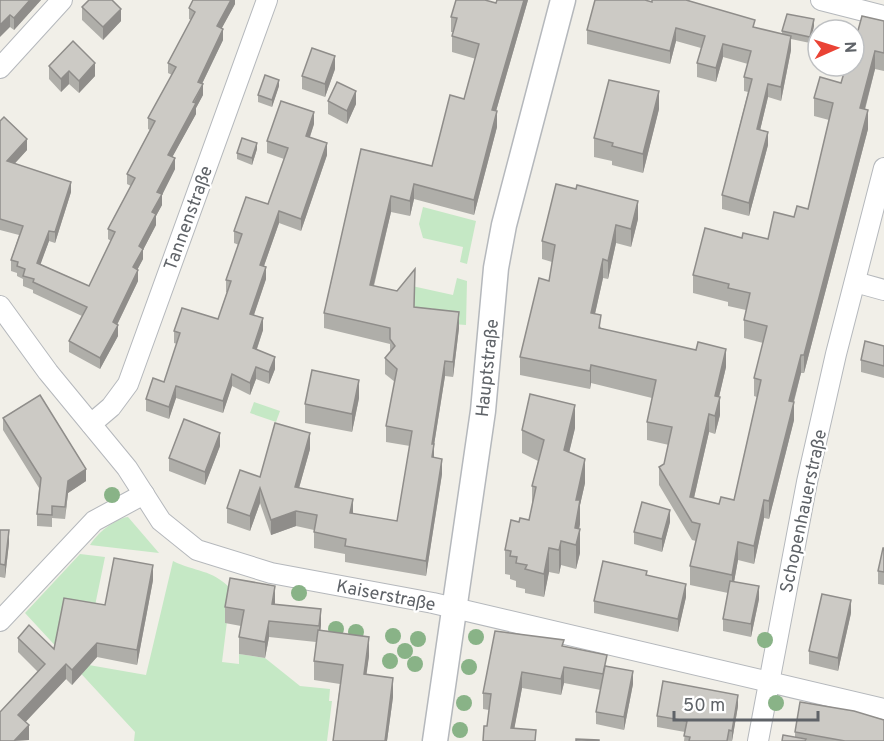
<svg xmlns="http://www.w3.org/2000/svg" width="884" height="741" font-family="Overpass,sans-serif">
  <rect width="100%" height="100%" fill="#f1efe8"/>
  <g fill="#c5e8c5">
    <path d="M423 207 476 221 467 264 460 262 463 247 423 238 419 224Z"/>
    <path d="M457 278 467 281 466 325 453 324C430 299 431 312 403 307L412 286 453 295Z"/>
    <path d="M254 402 280 411 276 422 250 413Z"/>
    <path d="M128 517 159 553 90 545C96 534 116 518 128 517Z"/>
    <path d="M80 554 105 557 83 664 146 675 173 561C195 572 212 569 231 589L222 662 239 664V654L265 658 300 686 330 689 329 701H332L327 741H134L135 732 25 613Z"/>
  </g>
  <g fill="none" stroke-linecap="round" stroke-linejoin="round">
    <g stroke="#b5b8bc" stroke-width="22">
      <g id="minor">
        <path d="M821 0 884 16"/>
        <path d="M0 68 62 0"/>
        <path d="M855 282 884 290"/>
        <path d="M0 306 48 372 127 468 161 521 197 550 271 573 433 603 884 709"/>
        <path d="M91 424 111 407 128 384 267 0"/>
        <path d="M0 621 94 521 144 494"/>
        <path d="M758 741 807 482 836 354 884 168"/>
      </g>
    </g>
    <g stroke="#b5b8bc" stroke-width="27">
      <path id="tertiary" d="M435 741 483 411 496 268 504 225 563 0"/>
    </g>
    <use href="#minor" stroke="#fff" stroke-width="20"/>
    <use href="#tertiary" stroke="#fff" stroke-width="24"/>
  </g>
  <g fill="#89b387">
    <circle cx="112" cy="495" r="8"/>
    <circle cx="299" cy="593" r="8"/>
    <circle cx="336" cy="629" r="8"/>
    <circle cx="356" cy="632" r="8"/>
    <circle cx="393" cy="636" r="8"/>
    <circle cx="476" cy="637" r="8"/>
    <circle cx="418" cy="639" r="8"/>
    <circle cx="765" cy="640" r="8"/>
    <circle cx="405" cy="651" r="8"/>
    <circle cx="390" cy="661" r="8"/>
    <circle cx="415" cy="664" r="8"/>
    <circle cx="469" cy="667" r="8"/>
    <circle cx="464" cy="703" r="8"/>
    <circle cx="776" cy="703" r="8"/>
    <circle cx="460" cy="730" r="8"/>
  </g>
  <g fill="#afaea9">
    <path d="M0 0H41L14 30 10 27Z"/>
    <path d="M235 0V4L221 29 223 40 202 84 203 95 196 108V114L172 157 175 169 162 195V205L156 216V225L143 250V259L137 270 138 281 117 325 118 336 100 369 69 352V341L82 316 33 293V290L23 286V279L17 276V273L11 271V260L19 235 0 230V121L27 150 15 163 71 192 55 243 49 241 40 264 89 286 111 241 108 239V229L131 186 127 184V174L150 130 148 129V118L172 75 168 73V63L191 20 189 19V8Z"/>
    <path d="M497 0H528L496 111 497 127 474 215 414 199 410 216 391 212 374 286 414 307 459 328 453 377 445 376 434 445V458L442 474 426 576 345 562V554L314 548V530L296 526 271 535 260 503 250 531 227 523V508L310 449 299 488 353 514 397 521 410 446 386 442V426L395 382 385 374V358L390 353V344L324 328V313L361 149 432 166 464 99 476 59 452 52V36L453 32H451V17L496 3Z"/>
    <path d="M652 0H690L689 1 755 28 782 34V31L814 26 810 43 791 39V50L781 101 768 97 760 130 768 145 749 216 722 209V195L748 92 744 91V77L748 64 723 57 716 82 697 77V63L701 48 676 41 670 64 587 44V30L652 2Z"/>
    <path d="M82 7 121 21 103 40 82 20Z"/>
    <path d="M884 21V71L875 69 865 110 868 129 804 373H801L794 402V420L769 519 764 518 754 564 738 560 734 582 759 599 751 637 723 631V619L728 593 690 585V566L696 541 692 540 659 485V467L664 464 669 445 647 440V422L652 398 591 383 590 389 520 375V357L549 281 552 262 542 259V241L638 219 631 247 616 243 608 279 603 278 595 314 601 328 726 367 719 397 720 415 715 434 709 432 694 498 719 504 734 500 757 397 754 396V378L763 343 744 338V320L746 310 728 306V302L693 293V275L742 238 768 239 794 217 808 209 829 120 814 116V98L841 83Z"/>
    <path d="M49 66 95 76 79 93 69 84 61 92 49 79Z"/>
    <path d="M335 69 325 97 302 89V76Z"/>
    <path d="M279 86 272 107 258 102V95Z"/>
    <path d="M328 101 356 104 347 124 328 114Z"/>
    <path d="M659 109 643 173 612 165V161L594 157V138Z"/>
    <path d="M314 124 310 137 327 155 301 231 279 223 264 266 266 279 254 315 263 330 257 349 275 369 269 384 256 379 250 395 232 386 223 413 176 398 169 419 146 411V399L164 382 177 344 174 343V331L218 319 227 292H226V280L239 245 234 243V231L268 204 284 159 267 153V141Z"/>
    <path d="M257 149 252 165 237 159V153Z"/>
    <path d="M884 346V378L861 372V360Z"/>
    <path d="M359 398 352 432 305 423V404Z"/>
    <path d="M3 418 86 481 68 493 65 519 52 518V527L37 526V514L39 488 3 430Z"/>
    <path d="M575 428 569 452 585 483 580 505V524L579 529 580 553 576 569 561 565 559 574 549 572 544 597 525 593V589L516 587V581L510 579V575L505 574V550L529 520 532 506V486L538 461 522 453V430Z"/>
    <path d="M220 446 205 485 169 471V458Z"/>
    <path d="M670 522 662 552 634 544V532Z"/>
    <path d="M0 530 9 543 5 578 0 577Z"/>
    <path d="M884 548V585L878 584V571Z"/>
    <path d="M153 580 137 665 97 657 72 685 66 679 25 722 29 740 0 741 38 672 18 652V638L54 649 105 605Z"/>
    <path d="M686 597 678 632 594 613V601Z"/>
    <path d="M275 604 321 625 320 631 369 656 366 674 393 697 387 741H333L340 684 314 680V661L316 642 269 637 265 658 239 654V637L241 626 225 623V607Z"/>
    <path d="M851 613 838 671 809 664V651Z"/>
    <path d="M564 646 607 666 633 684 624 730 596 724V712L601 690 564 683 561 695 522 688 514 729 536 741 487 726 489 710 483 709V693Z"/>
    <path d="M738 706 732 741H684L685 732 657 727V716Z"/>
    <path d="M795 732 884 741H782L795 737Z"/>
  </g>
  <g fill="#8f8d8a">
    <path d="M30 0H41L14 30V18Z"/>
    <path d="M231 0H235V4L217 37V26Z"/>
    <path d="M524 0H528L492 125V110Z"/>
    <path d="M121 9V21L103 40V27Z"/>
    <path d="M10 15V27L0 37V25Z"/>
    <path d="M814 19V26L810 43V37Z"/>
    <path d="M676 28V41L670 64V51Z"/>
    <path d="M223 29V40L198 92V82Z"/>
    <path d="M791 36V50L781 101V87Z"/>
    <path d="M723 44V57L716 82V68Z"/>
    <path d="M875 51V69L860 127V108Z"/>
    <path d="M335 56V69L325 97V84Z"/>
    <path d="M95 63V76L79 93V81Z"/>
    <path d="M69 71V84L61 92V79Z"/>
    <path d="M279 80V86L272 107V100Z"/>
    <path d="M203 84V95L196 108V114L168 165V155Z"/>
    <path d="M768 84V97L757 143V129Z"/>
    <path d="M356 91V104L347 124V111Z"/>
    <path d="M659 91V109L643 173V154Z"/>
    <path d="M868 110V129L804 373V355Z"/>
    <path d="M497 111V127L474 215V200Z"/>
    <path d="M314 112V124L306 148V136Z"/>
    <path d="M768 132V145L749 216V203Z"/>
    <path d="M27 139V150L7 172V161Z"/>
    <path d="M257 143V149L252 165V158Z"/>
    <path d="M327 143V155L301 231V219Z"/>
    <path d="M175 158V169L162 195V205L156 216V225L143 250V259L133 278V267L139 246 152 212 157 192Z"/>
    <path d="M71 182V192L55 243V232Z"/>
    <path d="M414 184V199L410 216V201Z"/>
    <path d="M391 196V212L370 300V285Z"/>
    <path d="M638 201V219L631 247V229Z"/>
    <path d="M279 211V223L260 277V265Z"/>
    <path d="M616 225V243L608 279V261Z"/>
    <path d="M49 231V241L37 274V263Z"/>
    <path d="M603 259V278L591 331V313Z"/>
    <path d="M266 267V279L250 326V314Z"/>
    <path d="M138 270V281L113 333V322Z"/>
    <path d="M459 312V328L453 377V362Z"/>
    <path d="M263 318V330L253 360V348Z"/>
    <path d="M118 325V336L100 369V358Z"/>
    <path d="M726 349V367L715 414V396Z"/>
    <path d="M801 355V373L789 419V401Z"/>
    <path d="M275 357V369L269 384V372Z"/>
    <path d="M445 361V376L434 445V460L432 473V444Z"/>
    <path d="M591 365V383L590 389V371Z"/>
    <path d="M256 367V379L250 395V383Z"/>
    <path d="M232 374V386L223 413V401Z"/>
    <path d="M359 380V398L352 432V414Z"/>
    <path d="M176 386V398L169 419V407Z"/>
    <path d="M720 397V415L715 434V416Z"/>
    <path d="M794 402V420L769 519V501Z"/>
    <path d="M575 405V428L564 474V450Z"/>
    <path d="M709 414V432L690 515V497Z"/>
    <path d="M220 433V446L205 485V472Z"/>
    <path d="M310 433V449L295 502V487Z"/>
    <path d="M442 459V474L426 576V561Z"/>
    <path d="M585 459V483L580 505V524L576 545H575L576 500Z"/>
    <path d="M86 469V481L68 493 65 519 68 481Z"/>
    <path d="M260 488V503L250 531V516Z"/>
    <path d="M353 499V515L350 513Z"/>
    <path d="M764 500V518L754 564V546Z"/>
    <path d="M670 510V522L662 552V539Z"/>
    <path d="M296 511V526L271 535V520Z"/>
    <path d="M580 529V553L576 569V545Z"/>
    <path d="M9 530V543L5 578V565Z"/>
    <path d="M561 541V565L559 574V550Z"/>
    <path d="M738 542V560L732 593V575Z"/>
    <path d="M549 548V572L544 597V574Z"/>
    <path d="M153 565V580L137 665V650Z"/>
    <path d="M686 584V597L678 632V619Z"/>
    <path d="M275 586V603L272 620V604Z"/>
    <path d="M759 586V599L751 637V624Z"/>
    <path d="M851 600V613L838 671V658Z"/>
    <path d="M321 609V625L319 643V626Z"/>
    <path d="M269 621V637L265 658V642Z"/>
    <path d="M369 637V656L364 693V674Z"/>
    <path d="M97 643V657L72 685V670Z"/>
    <path d="M66 664V679L18 730V715Z"/>
    <path d="M564 667V683L561 695V679Z"/>
    <path d="M633 671V684L624 730V717Z"/>
    <path d="M522 672V688L512 741 511 728Z"/>
    <path d="M393 678V697L387 741H385Z"/>
    <path d="M738 695V706L732 741V731Z"/>
    <path d="M29 725V740L14 741Z"/>
  </g>
  <g fill="#cccac5" stroke="#8f8d8a" stroke-width="1.5">
    <path d="M0 0H30L14 18 10 15 0 25Z"/>
    <path d="M89 0H112L121 9 103 27 82 7Z"/>
    <path d="M193 0H231L217 26 223 29 198 82 203 84 193 102 196 103 168 155 175 158 157 192 162 194 152 212 156 214 139 246 143 249 133 267 138 270 113 322 118 325 100 358 69 341 87 307 33 282 34 279 23 276 25 269 17 266 18 262 11 260 23 226 0 219V121L4 117 27 139 7 161 71 182 55 232 49 231 37 263 89 286 115 232 108 229 135 178 127 174 155 121 148 118 176 67 168 63 195 12 189 8Z"/>
    <path d="M456 0H485L496 3 497 0H524L492 110 497 111 474 200 414 184 410 201 391 196 370 285 397 291 415 269 414 307 459 312 453 362 445 361 432 444H434L432 457 442 459 426 561 345 546 346 539 314 532 317 515 296 511 271 520 260 488 250 516 227 508 240 470 260 477 275 423 310 433 295 487 353 499 350 513 397 521 412 431 386 426 397 369 385 358 395 346 390 339V328L324 313 361 149 432 166 450 95 464 99 479 44 452 36 457 18 451 17Z"/>
    <path d="M595 0H645L652 2V0H686L755 20 753 27 791 36 781 87 768 84 757 129 768 132 749 203 722 195 752 79 744 77 751 51 723 44 716 68 697 63 705 36 676 28 670 51 587 30Z"/>
    <path d="M787 14 814 19 810 37 782 31Z"/>
    <path d="M862 16 884 21V53L875 51 860 108 868 110 804 355H801L789 401 794 402 769 501 764 500 754 546 738 542 732 575 690 566 700 524 692 522 659 467 664 464 672 427 647 422 656 380 591 365 590 371 520 357 539 278 549 281 555 245 542 241 556 184 576 189 577 185 638 201 631 229 616 225 608 261 603 259 591 313 601 315 599 328 696 350 698 342 726 349 715 396 720 397 715 416 709 414 690 497 719 504 721 497 734 500 761 380 754 378 767 326 744 320 750 293 728 288 729 284 693 275 705 228 742 238 743 233 768 239 774 212 794 217 797 206 808 209 833 103 814 98 820 77 841 83 846 66H854V45Z"/>
    <path d="M73 41 95 63 79 81 69 71 61 79 49 66Z"/>
    <path d="M312 48 335 56 325 84 302 76Z"/>
    <path d="M265 75 279 80 272 100 258 95Z"/>
    <path d="M609 80 659 91 643 154 612 146 613 143 594 138Z"/>
    <path d="M337 82 356 91 347 111 328 101Z"/>
    <path d="M281 101 314 112 306 136 327 143 301 219 279 211 260 265 266 267 250 314 263 318 253 348 275 357 269 372 256 367 250 383 232 374 223 401 176 386 169 407 146 399 153 378 164 382 180 333 174 331 182 308 218 319 231 281 226 280 242 234 234 231 246 197 268 204 288 148 267 141Z"/>
    <path d="M242 138 257 143 252 158 237 153Z"/>
    <path d="M865 341 884 346V366L861 360Z"/>
    <path d="M312 370 359 380 352 414 305 404Z"/>
    <path d="M530 394 575 405 564 450 585 459 576 500H580L575 528 580 529 576 545 561 541 559 550 549 548 544 574 525 569 527 565 516 563 517 557 510 556 511 551 505 550 511 520 519 522 520 518 529 520 536 487 532 486 544 440 522 430Z"/>
    <path d="M40 395 86 469 68 481 65 507 52 506V515L37 514 41 478 3 418Z"/>
    <path d="M184 419 220 433 205 472 169 458Z"/>
    <path d="M642 502 670 510 662 539 634 532Z"/>
    <path d="M0 530H9L5 565 0 564Z"/>
    <path d="M883 548H884V572L878 571Z"/>
    <path d="M114 558 153 565 137 650 97 643 72 670 66 664 18 715 29 725 14 741H0V712L45 664 18 638 29 625 54 649 64 598 105 605Z"/>
    <path d="M603 561 647 571 646 575 686 584 678 619 594 601Z"/>
    <path d="M230 578 275 586 272 604 321 609 319 626 269 621 265 642 239 637 244 610 225 607Z"/>
    <path d="M730 581 759 586 751 624 723 619Z"/>
    <path d="M822 594 851 600 838 658 809 651Z"/>
    <path d="M318 630 369 637 364 674 393 678 385 741H333L343 665 314 661Z"/>
    <path d="M495 631 564 640 562 646 607 655 603 674 564 667 561 679 522 672 511 728 536 730 535 741H483L484 726H487L491 694 483 693Z"/>
    <path d="M605 666 633 671 624 717 596 712Z"/>
    <path d="M663 681 738 695 732 731 729 730 727 741H689L690 737 684 736 687 721 657 716Z"/>
    <path d="M800 702 854 711 884 720V741H845L795 732Z"/>
    <path d="M783 735 806 739 805 741H782Z"/>
    <path d="M576 739 599 740V741H576Z"/>
  </g>
  <g text-anchor="middle" stroke-width="4.5" stroke-linejoin="round" paint-order="stroke">
    <g font-size="18" fill="#5f6368" stroke="#fff">
      <text transform="translate(188 218) rotate(-70)" y="6">Tannenstraße</text>
      <text transform="translate(487 368) rotate(-84)" y="6">Hauptstraße</text>
      <text transform="translate(803 511) rotate(-78)" y="6">Schopenhauerstraße</text>
      <text transform="translate(386 595) rotate(11)" y="6">Kaiserstraße</text>
    </g>
  </g>
  <g transform="translate(836 48) rotate(87)"><circle r="28" fill="#ffffff" stroke="#bfc1c3" stroke-width="1.5"/>
  <path d="M0-4.5L10 22L0 15L-10 22Z" fill="#ea4335"/>
  <text y="-9" font-size="16" font-weight="bold" text-anchor="middle" fill="#5f6368">N</text>
  </g>
  <path d="M674 711v9h144v-9" fill="none" stroke="#5f6368" stroke-width="3"/>
  <text x="683" y="711" font-size="18" fill="#5f6368" stroke="#ffffff" stroke-width="4.5" paint-order="stroke">50 m</text>
</svg>
